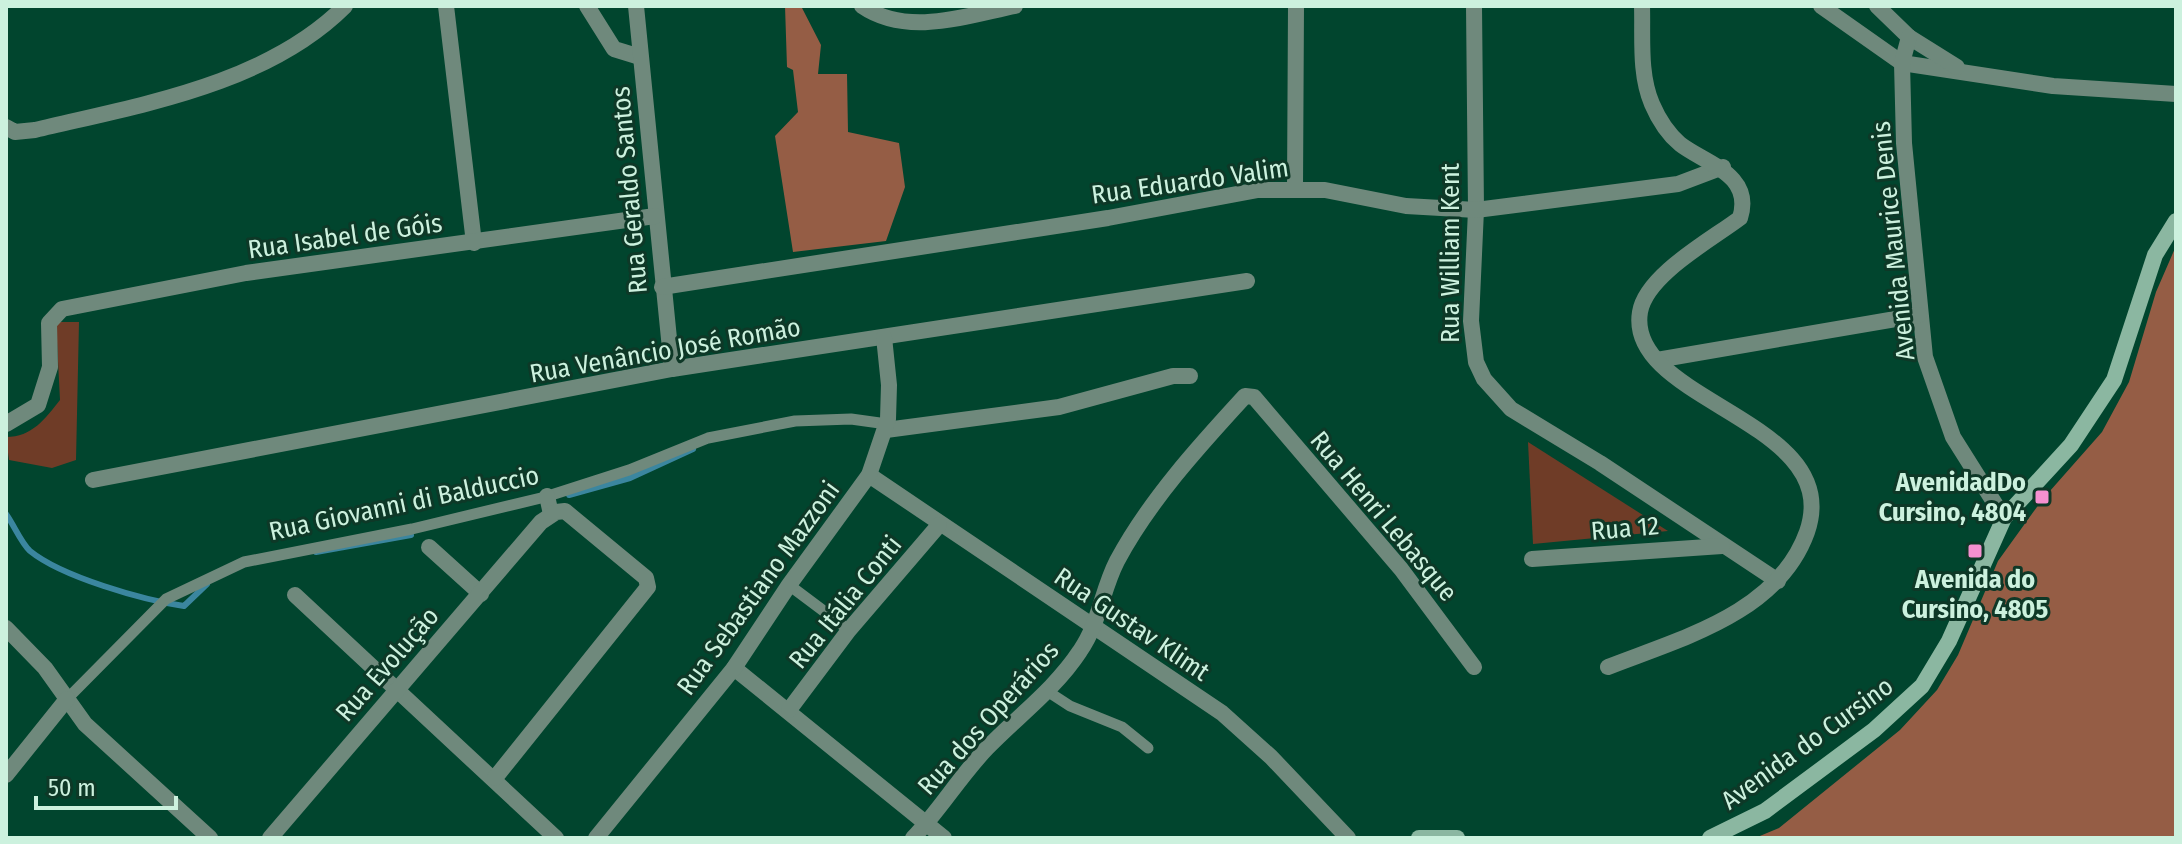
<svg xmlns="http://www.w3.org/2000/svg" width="2182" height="844" font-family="'Fira Sans Condensed',sans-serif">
  <rect width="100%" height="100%" fill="#01452e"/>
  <g fill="#6f3c27">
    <path d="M56 322H79L76 460 52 468 9 460 6 437C32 437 45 419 60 400Z"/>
    <path d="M1528 442 1668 531 1533 544Z"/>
  </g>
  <g fill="#955d45">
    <path d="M785 6H801L821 45 818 74H847L848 132 899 143 905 187 886 241 793 252 775 136 798 112 793 70 787 67Z"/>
    <path d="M2176 246V838H1755L1779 828 1900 730 1937 690 1958 655 1998 561 2042 500 2102 432 2129 382 2156 292Z"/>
  </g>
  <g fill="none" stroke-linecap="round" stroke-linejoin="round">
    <g stroke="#3b869f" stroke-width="6">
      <path d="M569 495 630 478 693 449"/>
      <path d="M6 514C14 525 21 543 30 551 62 577 143 600 184 606L207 584"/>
      <path d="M316 552 411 535"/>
    </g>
    <g stroke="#6f897c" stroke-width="11">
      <path d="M789 585 849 630"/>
      <path d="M1047 691 1070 706 1122 727 1148 748"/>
      <path d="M67 699 166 599 244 562 412 529 545 497 629 470 708 438 795 421 851 419 887 424"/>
    </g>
    <g stroke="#6f897c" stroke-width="16">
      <path d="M446 6 474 243"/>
      <path d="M587 6 614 49 640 57"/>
      <path d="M636 6 672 369"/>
      <path d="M862 6C907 37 966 16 1015 6"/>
      <path d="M1474 6 1476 210 1471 321 1476 362 1484 379 1511 409 1600 463 1778 581"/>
      <path d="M1821 6 1902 63 2053 86 2176 94"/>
      <path d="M1877 6 1909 37 1957 67"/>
      <path d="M1909 37 1902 63 1904 143 1925 357 1953 437 2004 518"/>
      <path d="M6 127 15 132 35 130C139 105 266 85 345 6"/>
      <path d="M1295 188 1296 6"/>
      <path d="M662 287 1108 218 1258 190H1325L1406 206 1476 210 1678 184 1723 167"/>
      <path d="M1657 360 1919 315"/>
      <path d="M6 424 38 405 50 367 49 323 62 309 246 273 655 216"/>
      <path d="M886 430 1059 407 1173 376H1190"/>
      <path d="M869 475 1222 713 1271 757 1348 838"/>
      <path d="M93 480 672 369 1247 281"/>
      <path d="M547 496 551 514"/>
      <path d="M429 547 481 594"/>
      <path d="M1532 559 1722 546"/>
      <path d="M295 595 556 838"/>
      <path d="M6 628 45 668 85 724 210 838"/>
      <path d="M1608 667C1682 638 1778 613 1807 532 1846 420 1625 402 1640 312 1646 275 1711 240 1740 218 1754 174 1704 163 1680 144 1667 133 1658 118 1652 104 1639 74 1643 37 1642 6"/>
      <path d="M734 668 944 838"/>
      <path d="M789 710 849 630 939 525"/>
      <path d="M6 775 67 699"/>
      <path d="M270 838 541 522 556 512 565 511 646 578 648 587 495 778"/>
      <path d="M596 838 734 668 789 585 869 475 888 419 889 385 884 337"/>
      <path d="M913 838C940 810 960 776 987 748 1018 716 1055 689 1080 651 1099 624 1102 590 1117 561 1149 501 1199 446 1245 396L1254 397 1401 569 1474 667"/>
    </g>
    <g stroke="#8bb7a1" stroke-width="16">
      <path d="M1419 838H1457"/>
      <path d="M1710 838 1765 811 1874 730 1922 686 1949 641 2004 518 2071 445 2114 380 2155 255 2176 221"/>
    </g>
  </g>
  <g fill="#f690d0" stroke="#0e3827" stroke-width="3">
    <rect x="2034" y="489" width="16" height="16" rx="4"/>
    <rect x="1967" y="543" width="16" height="16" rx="4"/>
  </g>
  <g text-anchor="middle" stroke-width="6" stroke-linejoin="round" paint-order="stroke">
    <g font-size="26" fill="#ccf1de" stroke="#0e3827">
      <text transform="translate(1190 181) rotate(-8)" y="9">Rua Eduardo Valim</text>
      <text transform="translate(629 190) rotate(-95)" y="9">Rua Geraldo Santos</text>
      <text transform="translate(345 236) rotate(-8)" y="9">Rua Isabel de Góis</text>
      <text transform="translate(1893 241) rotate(-96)" y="9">Avenida Maurice Denis</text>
      <text transform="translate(1450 253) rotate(-90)" y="9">Rua William Kent</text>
      <text transform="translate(665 350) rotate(-10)" y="9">Rua Venâncio José Romão</text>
      <text transform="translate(404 503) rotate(-12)" y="9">Rua Giovanni di Balduccio</text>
      <text transform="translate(1384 516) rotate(50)" y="9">Rua Henri Lebasque</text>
      <text transform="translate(1625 528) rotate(-5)" y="9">Rua 12</text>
      <text transform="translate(758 588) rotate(-54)" y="9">Rua Sebastiano Mazzoni</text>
      <text transform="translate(845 602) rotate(-51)" y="9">Rua Itália Conti</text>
      <text transform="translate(1132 624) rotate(34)" y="9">Rua Gustav Klimt</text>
      <text transform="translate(387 664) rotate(-49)" y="9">Rua Evolução</text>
      <text transform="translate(988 718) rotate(-48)" y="9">Rua dos Operários</text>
      <text transform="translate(1807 743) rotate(-36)" y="9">Avenida do Cursino</text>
    </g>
    <g font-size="26" font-weight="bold" fill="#ccf1de" stroke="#0e3827" text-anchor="end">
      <text x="2026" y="491">AvenidadDo<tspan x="2026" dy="30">Cursino, 4804</tspan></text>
      <text x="1975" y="588" text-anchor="middle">Avenida do<tspan x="1975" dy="30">Cursino, 4805</tspan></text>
    </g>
  </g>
  <rect width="2182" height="844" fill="none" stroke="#ccf1de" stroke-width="16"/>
  <path d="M36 796v12h140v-12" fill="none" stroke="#ccf1de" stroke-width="4"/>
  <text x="48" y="796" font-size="24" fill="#ccf1de" stroke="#0e3827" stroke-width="6" paint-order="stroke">50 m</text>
</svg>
